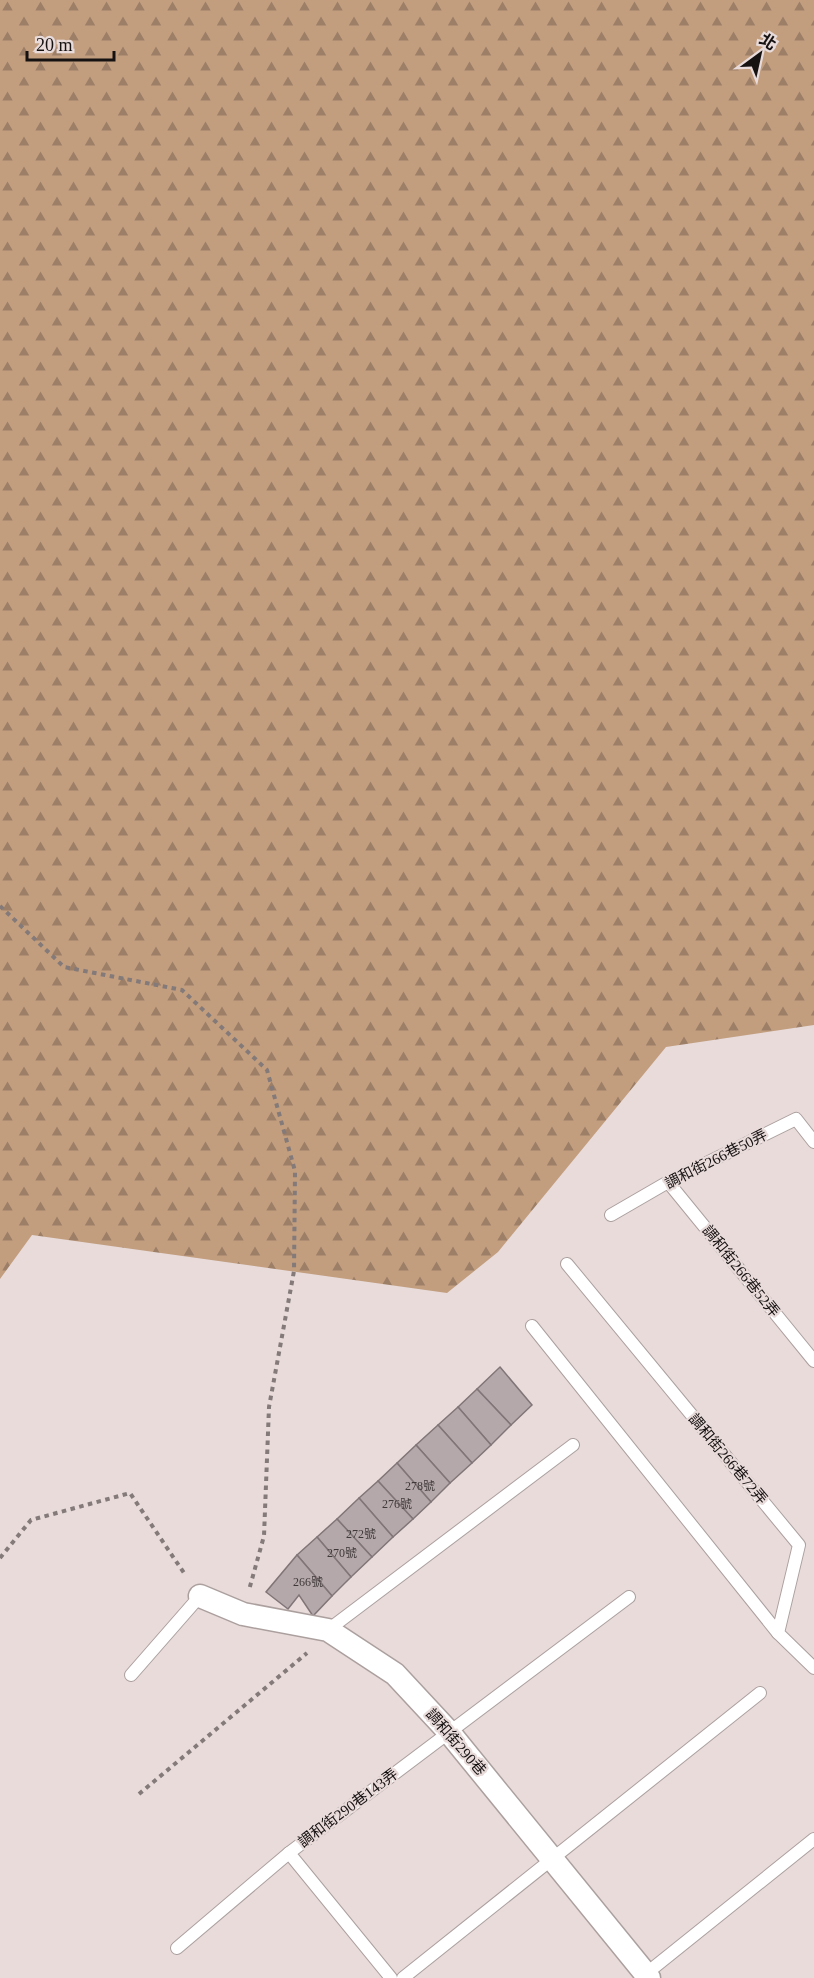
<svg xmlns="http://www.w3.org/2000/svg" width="814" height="1978" font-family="'Times New Roman','Noto Sans TC',serif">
  <defs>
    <pattern id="forest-firs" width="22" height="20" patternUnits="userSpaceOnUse" patternTransform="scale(1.5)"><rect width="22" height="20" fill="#c29e7f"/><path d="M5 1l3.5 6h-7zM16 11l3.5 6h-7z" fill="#9d7f67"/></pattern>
  </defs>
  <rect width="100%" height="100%" fill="#e8dbda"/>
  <path fill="url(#forest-firs)" d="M0 0H814V1025L666 1047 498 1252 447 1293 32 1235 0 1279Z"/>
  <g fill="#b5a8ab" stroke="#817578" stroke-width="1.5">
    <path d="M500 1367 532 1405 511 1425 477 1389Z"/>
    <path d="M477 1389 511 1425 491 1445 458 1407Z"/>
    <path d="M458 1407 491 1445 472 1463 438 1425Z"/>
    <path d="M438 1425 472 1463 450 1483 416 1445Z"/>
    <path d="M416 1445 450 1483 431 1502 397 1463Z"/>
    <path d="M397 1463 431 1502 413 1519 378 1481Z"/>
    <path d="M378 1481 413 1519 393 1537 359 1498Z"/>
    <path d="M359 1498 393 1537 372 1557 337 1519Z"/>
    <path d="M337 1519 372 1557 351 1577 317 1537Z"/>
    <path d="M317 1537 351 1577 332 1596 297 1555Z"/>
    <path d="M297 1555 332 1596 313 1616 299 1595 288 1609 266 1592Z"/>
  </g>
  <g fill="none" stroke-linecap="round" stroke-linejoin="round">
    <g stroke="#aca09f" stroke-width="14">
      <g id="lane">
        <path d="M668 1182 814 1361"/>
        <path d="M611 1215 668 1182 796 1119 814 1142"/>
        <path d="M567 1264 799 1545 778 1633 814 1668"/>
        <path d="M532 1326 778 1633"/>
        <path d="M328 1630 573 1445"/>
        <path d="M131 1675 200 1596"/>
        <path d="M177 1948 289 1853"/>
        <path d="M642 1977 814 1839"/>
        <path d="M391 1978 289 1853 629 1597"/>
        <path d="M403 1978 760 1693"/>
      </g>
    </g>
    <g stroke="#aca09f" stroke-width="25">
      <path id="street" d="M200 1596 243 1614 328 1630 395 1674 448 1731 649 1978"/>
    </g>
    <g stroke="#837a79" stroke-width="4" stroke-dasharray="4.5 4.5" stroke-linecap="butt">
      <path d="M0 906 64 967 182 990 267 1070 295 1171 294 1271 269 1407 264 1536 249 1590"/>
      <path d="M0 1558 31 1520 130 1493 186 1576"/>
      <path d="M139 1794 307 1653"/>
    </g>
    <use href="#lane" stroke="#fff" stroke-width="12"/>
    <use href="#street" stroke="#fff" stroke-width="22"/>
  </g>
  <g text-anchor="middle" stroke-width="4.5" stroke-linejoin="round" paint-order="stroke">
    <g font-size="12" fill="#3e3838">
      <text x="420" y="1490">278號</text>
      <text x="397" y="1508">276號</text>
      <text x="361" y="1538">272號</text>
      <text x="342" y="1557">270號</text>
      <text x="308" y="1586">266號</text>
    </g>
    <g font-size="15" fill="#171212" stroke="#e8dbda">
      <text transform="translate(716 1159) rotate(-27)" y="5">調和街266巷50弄</text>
      <text transform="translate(741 1271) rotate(51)" y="5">調和街266巷52弄</text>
      <text transform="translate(728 1459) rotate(50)" y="5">調和街266巷72弄</text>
      <text transform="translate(456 1742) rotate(49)" y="5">調和街290巷</text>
      <text transform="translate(348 1808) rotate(-37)" y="5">調和街290巷143弄</text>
    </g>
  </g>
  <g transform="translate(760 54) rotate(33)" stroke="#e8dbda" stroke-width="4.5" paint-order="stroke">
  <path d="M0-4.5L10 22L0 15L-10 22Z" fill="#171212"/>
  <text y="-9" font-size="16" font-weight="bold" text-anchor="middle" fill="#171212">北</text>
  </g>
  <path d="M27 51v9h87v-9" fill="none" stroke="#171212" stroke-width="3"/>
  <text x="36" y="51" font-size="18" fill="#171212" stroke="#e8dbda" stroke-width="4.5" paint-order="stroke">20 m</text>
</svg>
